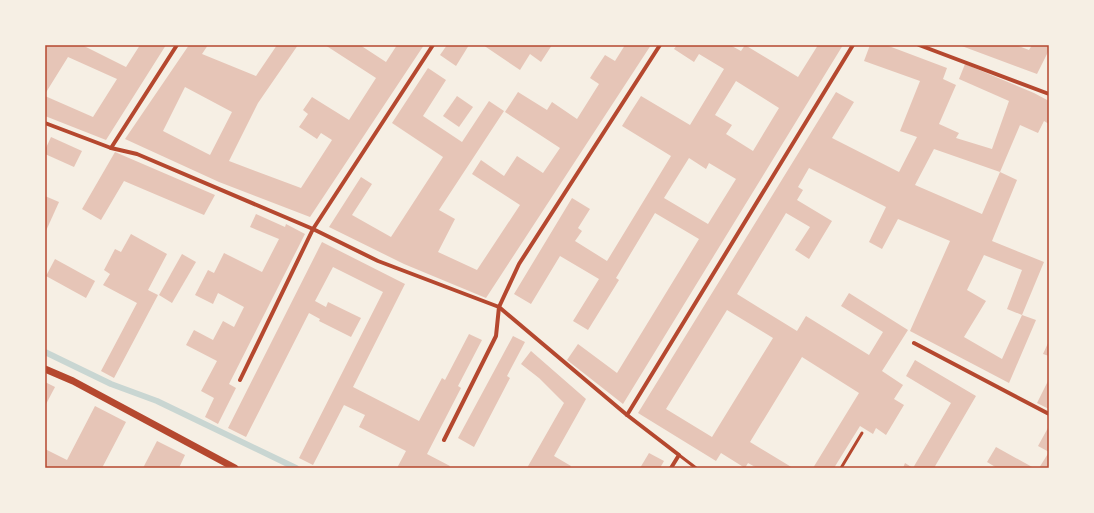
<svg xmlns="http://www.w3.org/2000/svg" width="1094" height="513" font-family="'Exo 2',sans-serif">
  <rect width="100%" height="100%" fill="#f6efe4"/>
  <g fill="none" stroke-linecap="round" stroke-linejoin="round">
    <path stroke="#c9d6d2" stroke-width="6" d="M45 352 111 384 157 401 296 468"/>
  </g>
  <g fill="#e6c5b7" fill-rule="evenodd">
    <path d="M45 45H82L126 67 140 45H166L106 140 45 116V96L93 117 117 79 68 57 45 94Z"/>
    <path d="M189 45H208L202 54 256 76 277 45H298L258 103 229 161 301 188 332 140 321 133 317 139 299 127 308 114 303 110 312 97 349 120 376 78 325 45H360L386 62 397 45H424L310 217 219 182 125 139ZM185 87 232 112 210 155 163 131Z"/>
    <path d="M447 45H469L456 66 440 55Z"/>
    <path d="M483 45H552L541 62 530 54 520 70Z"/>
    <path d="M625 45H651L486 298 404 264 329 227 361 177 372 184 352 215 391 237 443 157 392 123 428 68 446 80 423 116 462 142 489 101 504 111 439 210 455 219 438 252 477 270 520 205 472 174 481 160 504 176 517 156 543 173 560 148 505 112 518 92 547 110 552 102 577 119 599 84 590 78 595 70 605 55 615 61Z"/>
    <path d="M677 45H730L741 51 745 45 798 77 818 45H843L623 404 567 360 578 344 617 373 699 239 655 213 616 278 619 280 588 330 573 321 599 279 560 256 531 304 514 294 572 198 590 209 578 228 582 231 575 241 607 261 671 156 622 126 632 110 641 96 690 125 724 69 699 54 694 62 674 49ZM736 81 779 108 753 151 726 134 732 125 715 115ZM689 158 706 169 709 163 736 179 708 224 664 198Z"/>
    <path d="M870 45H886L947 68 943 79 956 85 939 124 959 133 956 138 992 149 1009 101 959 79 965 64 1034 93 1049 101V124L1044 121 1038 133 1020 125 1000 172 934 149 915 185 982 214 1000 172 1017 180 992 241 1044 262 1022 315 1007 309 1022 270 984 255 967 290 986 301 964 337 1002 359 1022 315 1036 320 1009 383 910 331 950 241 898 219 882 249 869 242 886 207 809 168 798 187 803 190 797 200 832 221 809 259 795 250 810 227 786 213 737 294 797 331 806 316 869 355 883 332 841 306 849 293 908 330 882 371 903 385 894 399 904 405 886 435 876 428 873 434 860 426 834 468H813L859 393 802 357 750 442 793 468H757L748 463 745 468 721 453 716 461 638 413 836 92 854 102 832 138 899 172 917 137 900 131 920 81 864 61ZM727 310 773 338 712 437 666 409Z"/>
    <path d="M959 45H1016L1029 50 1032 45H1049V50L1037 74Z"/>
    <path d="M457 96 473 107 459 127 443 116Z"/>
    <path d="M51 137 82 151 74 167 45 154V150Z"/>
    <path d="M115 152 215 195 204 215 124 181 101 220 82 209Z"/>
    <path d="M45 196 59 202 45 233Z"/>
    <path d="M256 214 285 227 286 224 305 234 229 384 236 388 218 424 205 417 214 398 201 391 217 361 186 345 194 330 213 340 223 321 234 327 244 307 218 293 213 304 195 295 208 270 214 273 224 253 262 272 279 239 250 227Z"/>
    <path d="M131 234 167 254 148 290 158 295 114 378 101 371 137 303 103 285 110 274 104 270 115 249 121 252Z"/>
    <path d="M322 242 405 284 353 387 419 421 442 378 445 380 469 334 482 340 458 386 461 388 427 454 450 466 449 468H397L406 451 359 427 365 415 344 405 313 465 299 458 383 292 333 267 315 301 326 307 328 302 361 318 351 337 319 321 320 319 309 313 246 437 228 428Z"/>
    <path d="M182 254 196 262 172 303 159 295Z"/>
    <path d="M55 259 95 281 86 298 46 276Z"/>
    <path d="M513 336 525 342 507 376 510 378 474 447 458 438Z"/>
    <path d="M1049 341V356L1043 354Z"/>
    <path d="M531 351 586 399 554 456 571 466 570 468H527L564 403 539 378 521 364Z"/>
    <path d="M915 360 976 396 934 468H903L905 463 913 468 951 403 906 376Z"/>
    <path d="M1049 379V409L1037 403Z"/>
    <path d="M45 382 55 387 45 406Z"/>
    <path d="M95 406 126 422 102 468H45V449L67 460Z"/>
    <path d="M1049 426V468H1039L1049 452 1038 446Z"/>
    <path d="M157 441 185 455 179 468H143Z"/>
    <path d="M996 447 1034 468H997L987 462Z"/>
    <path d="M649 453 664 461 660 468H640Z"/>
  </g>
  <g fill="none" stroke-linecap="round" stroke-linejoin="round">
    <g stroke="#b5482f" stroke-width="3">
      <path d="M679 455 696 468"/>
      <path d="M841 468 862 433"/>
    </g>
    <g stroke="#b5482f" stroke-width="4">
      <path d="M177 45 111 148 137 154 313 229 378 261 499 307 627 415 679 455 671 468"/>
      <path d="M919 45 1049 94"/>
      <path d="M45 123 111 148"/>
      <path d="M914 343 1049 414"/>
      <path d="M240 380 313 229 433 45"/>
      <path d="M627 415 853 45"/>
      <path d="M444 440 496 336 499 307 519 264 660 45"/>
    </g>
    <path stroke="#b5482f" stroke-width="7" d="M45 369 73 381 235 468"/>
  </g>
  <rect width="1094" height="513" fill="none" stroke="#f6efe4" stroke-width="92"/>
  <rect x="46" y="46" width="1002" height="421" fill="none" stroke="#b5482f" stroke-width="1.5"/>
</svg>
